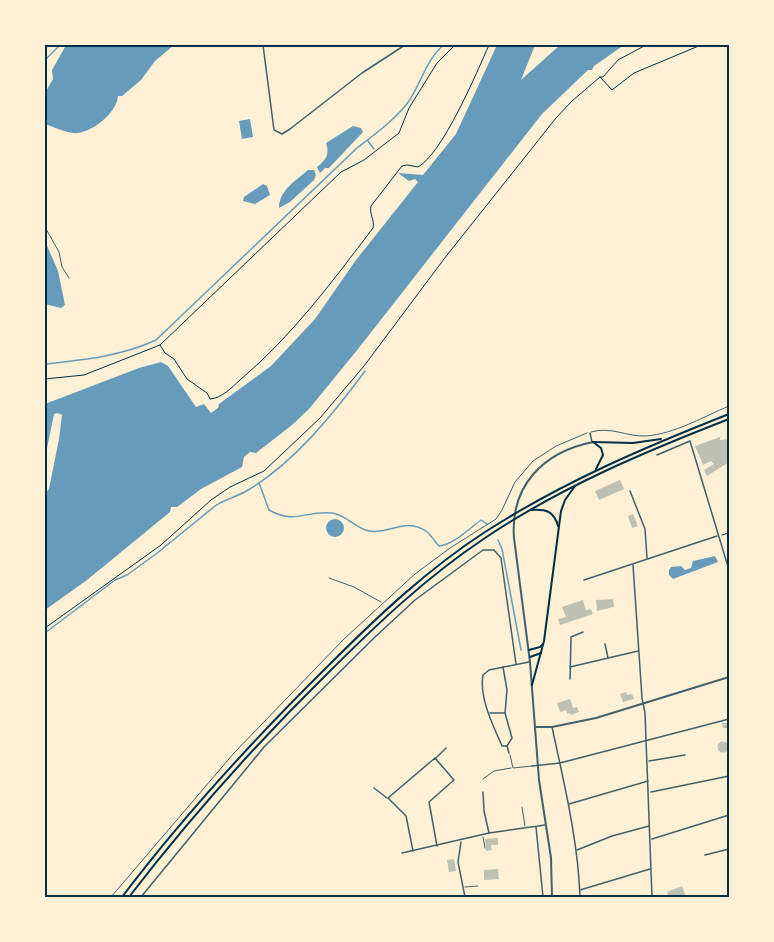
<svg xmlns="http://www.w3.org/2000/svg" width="774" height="942" font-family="Roboto,sans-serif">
  <rect width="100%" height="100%" fill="#fdf0d5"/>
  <g fill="#669bbc">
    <path d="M68 45H174L155 61 141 80 122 96H118C117 113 90 135 73 133 64 132 54 127 45 124V93L53 79 52 70 65 47Z"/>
    <path d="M497 45H535L521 80 560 45H624L594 66 592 70H588L542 114 358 349 309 409 292 425 256 453 250 452 244 457 242 467 201 489 177 507H171L170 512 87 580 45 610V494L49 489 59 439 62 415 57 413 54 414 45 458V404L139 368 161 362 168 366 196 407 204 404 211 413 218 408 219 404 271 366 315 319 356 260 418 182 415 179 409 181 398 173 423 175 456 134Z"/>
    <path d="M250 119 253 137 242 139 239 121Z"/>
    <path d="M353 126 361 128 363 132 329 168H325L320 173 317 167C326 160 330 154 326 143Z"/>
    <path d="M308 170H314L316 175 314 180 290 202 279 208C279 190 296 181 308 170Z"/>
    <path d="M263 184 267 186 270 195 255 204 243 201 244 197Z"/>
    <path d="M45 241 58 271 65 305 61 308 45 304Z"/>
    <circle cx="335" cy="528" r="9"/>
    <path d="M715 556 718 562 673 579 669 575V570L671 567 681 566 685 570 691 568 693 561Z"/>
  </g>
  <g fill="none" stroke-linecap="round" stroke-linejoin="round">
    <g stroke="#669bbc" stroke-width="1.5">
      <path d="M45 60 60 45"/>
      <path d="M368 141 374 149"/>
      <path d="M45 364C83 360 122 356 156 340L357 148C374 135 397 118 409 101 421 83 427 58 444 45"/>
      <path d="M259 483 269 510C296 525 305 510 332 513 345 514 355 528 369 531 389 535 406 516 427 532 432 536 435 542 439 546 453 545 470 528 481 520L487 524"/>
      <path d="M498 540 502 549 521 650"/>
      <path d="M45 633 115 580 127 575 156 554 215 506C225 499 237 497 248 490 294 463 334 413 365 371"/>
    </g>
  </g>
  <g fill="#bec0b2">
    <path d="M720 437V440L729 439V462L707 476 704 470 714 464 711 461 703 465 695 446Z"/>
    <path d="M620 480 624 489 599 500 595 491Z"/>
    <path d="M633 514 638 526 632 528 628 516Z"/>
    <path d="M613 599 614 607 597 611 596 600Z"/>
    <path d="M583 600 586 610 591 609 593 614 560 625 558 619 566 617 562 607Z"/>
    <path d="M626 692 627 695 632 694 634 699 623 702 620 694Z"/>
    <path d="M570 699 573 708 577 707 579 712 571 715 570 713 567 714 566 710 560 712 557 703Z"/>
    <path d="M722 723H729V737H727V728H723Z"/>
    <circle cx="723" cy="747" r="5.5"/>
    <path d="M498 838V845H491L492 850 486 851 485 839Z"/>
    <path d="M454 859 456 871 449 872 447 860Z"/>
    <path d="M498 869 499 879 484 880V870Z"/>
    <path d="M682 886 686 897H669L667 892Z"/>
  </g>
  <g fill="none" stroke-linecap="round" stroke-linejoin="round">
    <g stroke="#003049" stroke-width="1">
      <path d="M600 77 612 90 634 73 701 45"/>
      <path d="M160 345 165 353 174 359 187 379 207 393 210 399C222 398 231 388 240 380 292 336 332 282 373 228 375 220 369 214 371 206L402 166 407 165 418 167C443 153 477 72 489 45"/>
      <path d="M45 379 84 375 160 345 341 172 364 160 399 133 409 108 437 63 455 45"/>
      <path d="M722 535 729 533"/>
      <path d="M45 628 161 545 211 500 230 487 264 471 320 418 364 366 444 259 556 118 572 101 600 77H603L618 60 646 45"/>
    </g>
    <g stroke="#3f606c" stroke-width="1">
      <path d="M45 227 59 252 62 267 69 278"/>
      <path d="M591 432C611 426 627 437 646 436 674 434 703 417 729 406"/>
      <path d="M329 578 354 587 381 602"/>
      <path d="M510 755 513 768 532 766"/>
      <path d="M483 779 494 771 511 768"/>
      <path d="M522 807 525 826"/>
      <path d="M483 837 485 848"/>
      <path d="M465 887 478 886"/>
      <path d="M111 897 234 753 344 639 415 574 450 548 496 519 502 510 515 482 533 461 556 446 587 433"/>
    </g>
    <g stroke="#3f606c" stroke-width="1.5">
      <path d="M263 45 274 130 282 134 290 129 362 73 405 45"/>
      <path d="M590 433 592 442"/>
      <path d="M657 455 690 441 729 570"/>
      <path d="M630 491 645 529 647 558"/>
      <path d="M633 565 642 698 645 713 652 897"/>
      <path d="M584 580 717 536"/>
      <path d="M605 644 608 658"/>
      <path d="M503 667 507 690 505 713 512 738 507 746"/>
      <path d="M570 667 638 651"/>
      <path d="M570 679 571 637 583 632"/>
      <path d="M490 713H505"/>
      <path d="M552 727C564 783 578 840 580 897"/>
      <path d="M509 753 507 746H502C493 725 479 698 483 675L489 670 529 662"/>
      <path d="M436 758 446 748"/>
      <path d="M649 761 685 755"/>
      <path d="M532 766 560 763 729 719"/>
      <path d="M374 788 387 798"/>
      <path d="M483 792 484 811 489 833"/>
      <path d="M651 792 729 776"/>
      <path d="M569 804 648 781"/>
      <path d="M536 827 543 897"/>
      <path d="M652 839 729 815"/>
      <path d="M461 842 458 862 465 897"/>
      <path d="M577 850 612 836 649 826"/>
      <path d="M413 851 406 816 388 798 435 758 454 780 429 802 437 846"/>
      <path d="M402 853 489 833 545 825"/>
      <path d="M705 855 729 849"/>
      <path d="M580 890 650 869"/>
      <path d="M141 897 264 747 375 637 415 600 483 550H494L501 558 516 664"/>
    </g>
    <g stroke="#3f606c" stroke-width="2">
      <path d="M536 727H552L596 718 729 677"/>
      <path d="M552 897 551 858 539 780 530 662 514 538C510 486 543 452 593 442"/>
    </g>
    <g stroke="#003049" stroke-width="2">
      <path d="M593 442 633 443 661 439"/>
      <path d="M593 442 601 448 603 455 596 469"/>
      <path d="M531 510C546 509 554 511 558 526"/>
      <path d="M529 650 540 647 543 644"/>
      <path d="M530 657 541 653"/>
      <path d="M532 685 544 641 561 511 565 500 575 486"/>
      <path d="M122 897C185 814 256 737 330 664 378 616 428 569 485 532 563 482 643 448 729 414"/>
      <path d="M129 897C189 819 254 746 324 677 375 626 425 578 485 538 561 487 644 452 729 419"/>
    </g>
  </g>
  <rect width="774" height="942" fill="none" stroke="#fdf0d5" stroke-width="93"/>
  <rect x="46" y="46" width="682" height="850" fill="none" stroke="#003049" stroke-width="2"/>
</svg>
